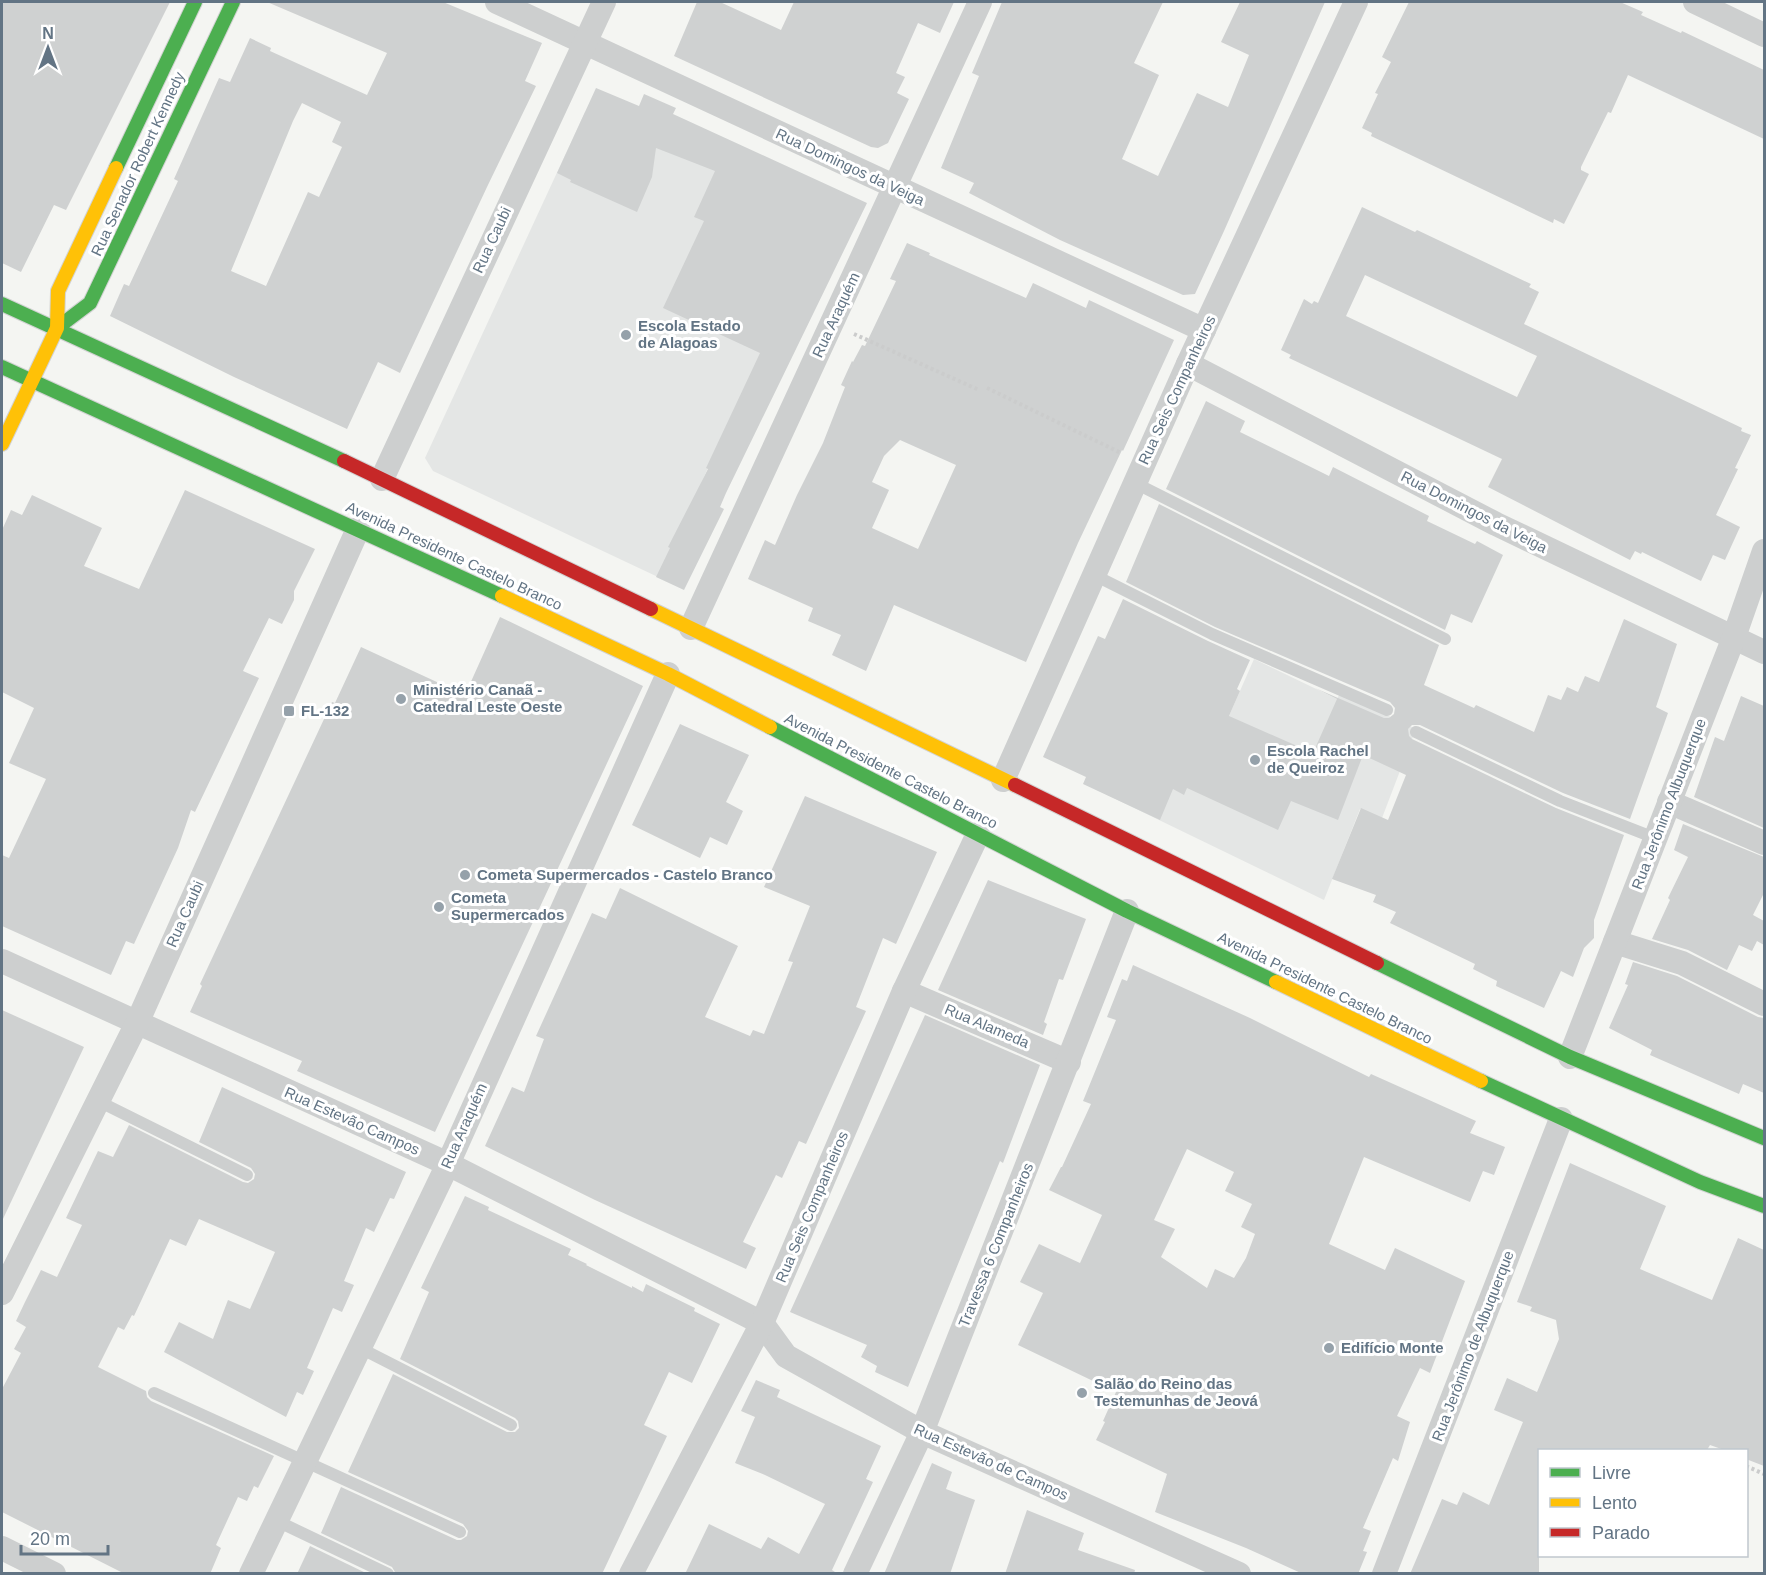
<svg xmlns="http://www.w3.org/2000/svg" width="1766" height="1575" font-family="Arial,sans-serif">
  <rect width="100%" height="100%" fill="#f4f5f2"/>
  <g fill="#e4e6e5">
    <path d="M585 112 825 213 658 577 433 471 425 458Z"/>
    <path d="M1254 659 1337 699 1340 693 1416 729 1382 818 1360 809 1324 900 1095 789 1222 732Z"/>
  </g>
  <g fill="#cfd1d1" fill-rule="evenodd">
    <path d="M2 2H170L66 210 54 205 21 272 2 263Z"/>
    <path d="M267 2H443L542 43 525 81 536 86 487 187 400 373 378 362 347 429 234 377 110 316 124 284 129 286 178 181 174 179 219 78 230 82 250 38 271 48 270 51 367 95 387 53ZM302 103 341 122 332 142 342 147 319 197 308 192 266 286 231 271 293 121Z"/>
    <path d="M697 2H720L781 30 794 2H954L940 33 918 23 896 73 905 77 897 93 909 99 888 143 878 148 871 147 674 56Z"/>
    <path d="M1002 2H1163L1134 63 1159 75 1122 159 1158 176 1197 93 1228 107 1249 55 1221 42 1240 2H1325L1224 231 1195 294 1183 295 1060 240 969 193 974 183 941 168 979 76 972 73Z"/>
    <path d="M1409 2H1620L1643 12 1641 15 1681 33 1682 31 1764 70V139L1628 75 1611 113 1608 112 1581 167V170L1589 174 1564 224 1554 219 1553 223 1371 136 1372 133 1362 128 1378 94 1375 93 1391 62 1382 57Z"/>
    <path d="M596 88 639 106 644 94 676 108 673 114 867 203 726 493 720 507 724 509 684 590 656 577 670 548 668 547 708 469 706 468 760 353 663 308 704 221 694 217 715 171 656 148 652 177 637 212 570 182 571 180 557 173Z"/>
    <path d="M1362 207 1415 232 1417 230 1531 284 1529 287 1539 292 1524 324 1742 428 1741 431 1751 435 1735 468 1738 469 1716 515 1740 527 1725 560 1713 555 1701 581 1642 552 1641 554 1635 551 1630 560 1488 487 1502 459 1289 358 1291 355 1281 350 1304 299 1312 304 1314 301 1318 303ZM1365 275 1537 356 1517 397 1346 316Z"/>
    <path d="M907 243 930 253 929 255 1026 298 1033 283 1086 308 1089 300 1174 340 1123 451 1122 450 1078 543 1026 662 894 605 866 671 832 655 841 635 808 621 813 608 748 579 765 540 775 545 797 495 823 443 845 387 841 385 852 361 853 362 862 345 865 346 896 281 890 279ZM900 440 956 465 918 549 872 528 889 490 872 482 884 456Z"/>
    <path d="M1206 401 1245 421 1240 432 1329 476 1333 467 1429 516 1427 521 1475 544 1477 541 1503 555 1472 623 1451 614 1445 630 1166 489Z"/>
    <path d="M185 490 315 549 294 591V600L282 624 269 618 243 671 259 678 195 812 191 810 178 848 134 944 126 941 111 975 2 926V855L9 858 46 779 9 763 34 708 2 692V530L11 510 22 515 32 495 102 528 84 566 139 589Z"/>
    <path d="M1159 504 1439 645 1424 685 1474 708 1476 705 1534 732 1548 695 1561 700 1567 687 1578 692 1585 676 1599 682 1624 619 1677 644 1656 707 1668 713 1630 819 1563 793 1420 725H1412L1408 729 1409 736 1412 739 1556 808 1624 835 1594 920V938L1584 948 1573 977 1561 971 1544 1008 1496 986 1497 981 1473 969 1475 964 1390 923 1396 912 1373 902 1376 895 1332 879 1361 808 1388 820 1406 775 1363 755 1338 820 1291 801 1278 830 1187 788 1184 795 1173 789 1160 820 1083 784 1086 777 1043 757 1098 636 1105 639 1123 599 1208 641 1250 660 1237 689 1240 691 1229 716 1313 753 1337 699 1315 688 1384 718H1389L1394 714 1395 708 1390 702 1215 627 1126 582Z"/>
    <path d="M500 617 643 686 435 1132 297 1071 302 1061 190 1012 202 986 200 984 332 702 335 703 361 647 465 695Z"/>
    <path d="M1741 696 1764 706V828L1694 797 1715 737 1724 741Z"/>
    <path d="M680 724 749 755 726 802 743 811 727 845 710 837 700 858 632 825Z"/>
    <path d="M805 796 937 852 896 944 883 938 856 1007 866 1011 806 1144 799 1141 782 1178 776 1175 743 1242 756 1248 746 1269 595 1200 485 1146 512 1087 524 1092 544 1039 536 1036 592 913 606 919 620 888 738 946 705 1017 750 1036 753 1030 764 1034 793 962 788 961 810 906 764 887Z"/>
    <path d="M1683 824 1764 857V893L1753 915 1764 921V945L1757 941 1752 951 1739 945 1727 970 1688 950 1652 939 1670 900 1668 898 1688 857 1674 850Z"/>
    <path d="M988 880 1086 919 1063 980 1059 979 1044 1022 1047 1024 1043 1035 938 990Z"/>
    <path d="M1633 962 1677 976 1758 1017 1764 1018V1093L1743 1084 1739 1094 1650 1055 1652 1050 1609 1028 1628 985 1625 984Z"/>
    <path d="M1133 965 1250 1018 1369 1077 1371 1074 1476 1121 1470 1133 1505 1147 1494 1175 1483 1171 1470 1202 1364 1157 1329 1244 1385 1270 1395 1248 1465 1281 1430 1373 1420 1368 1397 1416 1410 1422 1398 1461 1393 1458 1363 1528 1371 1531 1363 1551 1367 1552 1358 1574H1303L1246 1548 1155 1512 1167 1474 1096 1440 1105 1422 1103 1421 1116 1392 1018 1345 1043 1293 1020 1282 1039 1244 1080 1263 1102 1215 1049 1190 1061 1167H1062L1091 1104 1083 1101 1116 1020 1107 1017 1122 979 1127 981ZM1187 1149 1234 1172 1225 1191 1252 1204 1241 1227 1255 1234 1246 1258 1234 1278 1215 1269 1207 1288 1161 1257 1175 1229 1154 1220Z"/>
    <path d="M2 1010 84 1047 2 1221Z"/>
    <path d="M925 1015 1040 1065 1003 1163 1000 1161 908 1387 875 1372 877 1366 861 1357 867 1345 790 1312Z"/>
    <path d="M222 1087 406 1172 394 1199 390 1198 374 1232 366 1228 344 1281 354 1285 342 1312 333 1308 307 1368 314 1371 303 1395 297 1392 286 1417 164 1352 179 1322 213 1339 228 1300 250 1309 275 1252 199 1219 186 1246 170 1239 134 1316 132 1315 124 1330 118 1327 98 1367 146 1391 147 1397 151 1401 274 1456 258 1488 254 1486 247 1501 238 1497 216 1545 221 1548 210 1574H125L2 1512V1389L21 1353 14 1349 26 1327 16 1321 25 1302 41 1270 57 1277 82 1225 66 1218 98 1151 113 1157 129 1125 243 1182 248 1183 254 1179 255 1174 251 1168 199 1142Z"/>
    <path d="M1570 1163 1666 1206 1640 1269 1712 1300 1738 1238 1764 1250V1466L1746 1459V1450H1724L1710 1445 1707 1450H1539V1574H1410L1442 1499 1457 1505 1463 1492 1489 1505 1523 1422 1494 1410 1507 1378 1537 1392 1559 1339 1556 1320 1530 1311 1532 1307 1517 1302Z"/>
    <path d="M465 1196 489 1207 488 1210 571 1249 568 1255 587 1264 586 1265 632 1288V1286L643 1292 646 1284 695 1308 694 1311 720 1324 692 1383 669 1372 644 1425 667 1436 602 1574H396L392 1567 321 1533 341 1487 457 1540H461L467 1536 468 1531 463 1524 348 1472 393 1374 507 1432H515L519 1428 518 1421 515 1418 400 1359 429 1292 421 1288Z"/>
    <path d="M756 1380 780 1390 777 1397 881 1446 866 1479 873 1482 832 1570 838 1574H685L709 1524 761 1549 768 1537 799 1554 825 1504 765 1475 735 1463 755 1417 741 1411Z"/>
    <path d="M932 1463 952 1472 946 1489 975 1500 950 1574H884Z"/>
    <path d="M1027 1510 1084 1533 1078 1550 1135 1570 1134 1574H1005Z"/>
    <path d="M310 1546 368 1574H297Z"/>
  </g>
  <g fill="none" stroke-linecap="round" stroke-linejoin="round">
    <g stroke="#d2d3d3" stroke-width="16">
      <g id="fast">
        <path d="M116 168 195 2"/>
        <path d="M2 304 344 461"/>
        <path d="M57 328 90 303 233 2"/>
        <path d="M2 367 502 596"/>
        <path d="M770 727 1127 911 1276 982"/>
        <path d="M1377 963 1570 1057 1764 1138"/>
        <path d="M1481 1081 1700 1182 1764 1206"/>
      </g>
    </g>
    <g stroke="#d2d3d3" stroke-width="16">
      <g id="slow">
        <path d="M2 444 57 328 58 291 116 168"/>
        <path d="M502 596 668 674 770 727"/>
        <path d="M651 609 1015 785"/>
        <path d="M1276 982 1481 1081"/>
      </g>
    </g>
    <g stroke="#d2d3d3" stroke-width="16">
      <g id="jam">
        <path d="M344 461 651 609"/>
        <path d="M1015 785 1377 963"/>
      </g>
    </g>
    <g stroke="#cbcccc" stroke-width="4" stroke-dasharray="3 3" stroke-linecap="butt">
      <path d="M854 334 979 390"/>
      <path d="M987 388 1121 453"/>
      <path d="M1746 1466 1764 1474"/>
    </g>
    <g stroke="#cdcfcf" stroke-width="12">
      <path d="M1135 483 1445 639"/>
      <path d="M1094 575 1212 634 1387 710"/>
      <path d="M1416 732 1560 801 1655 838"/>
      <path d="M98 1101 247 1175"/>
      <path d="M360 1348 511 1425"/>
      <path d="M154 1393 460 1532"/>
      <path d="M277 1521 388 1574"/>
    </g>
    <g stroke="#cdcfcf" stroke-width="24">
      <path d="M497 2 1204 330"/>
      <path d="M1695 2 1764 35"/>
      <path d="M1188 364 1496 524 1764 652"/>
      <path d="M382 479 604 2"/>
      <path d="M691 628 980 2"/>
      <path d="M1003 780 1188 364 1356 2"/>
      <path d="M1669 802 1764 843"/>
      <path d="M1615 942 1682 963 1764 1004"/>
      <path d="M2 961 448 1164 762 1323 786 1356 922 1432 1239 1574"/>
      <path d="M904 991 1069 1062"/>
      <path d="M1570 1057 1734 637 1764 551"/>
      <path d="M2 1293 137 1023 358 529"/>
      <path d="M2 1548 54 1574"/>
      <path d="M251 1574 448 1164 668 674"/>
      <path d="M631 1574 762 1323 904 991 978 834"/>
      <path d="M855 1574 922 1432 1127 911"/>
      <path d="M1384 1574 1561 1119"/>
    </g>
    <use href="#fast" stroke="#4caf50" stroke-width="14"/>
    <use href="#slow" stroke="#ffc107" stroke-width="14"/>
    <use href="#jam" stroke="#c62828" stroke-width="14"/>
  </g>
  <g fill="#95a1aa" stroke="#fff" stroke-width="2">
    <circle cx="626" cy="335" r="6"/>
    <circle cx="401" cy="699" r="6"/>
    <rect x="283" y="705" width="12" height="12" rx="3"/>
    <circle cx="1255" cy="760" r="6"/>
    <circle cx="465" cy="875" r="6"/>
    <circle cx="439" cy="907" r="6"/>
    <circle cx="1329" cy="1348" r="6"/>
    <circle cx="1082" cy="1393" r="6"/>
  </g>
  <g text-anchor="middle" stroke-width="6" stroke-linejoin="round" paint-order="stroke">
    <g font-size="15" fill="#627484" stroke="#fff">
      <text transform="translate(138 164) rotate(-65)" y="5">Rua Senador Robert Kennedy</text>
      <text transform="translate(850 167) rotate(25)" y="5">Rua Domingos da Veiga</text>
      <text transform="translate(492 240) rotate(-65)" y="5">Rua Caubi</text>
      <text transform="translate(836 315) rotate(-65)" y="5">Rua Araquém</text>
      <text transform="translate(1177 390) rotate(-65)" y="5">Rua Seis Companheiros</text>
      <text transform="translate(1474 512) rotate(27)" y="5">Rua Domingos da Veiga</text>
      <text transform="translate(454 556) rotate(25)" y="5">Avenida Presidente Castelo Branco</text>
      <text transform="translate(891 771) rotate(27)" y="5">Avenida Presidente Castelo Branco</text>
      <text transform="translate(1669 804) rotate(-69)" y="5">Rua Jerônimo Albuquerque</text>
      <text transform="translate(185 914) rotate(-66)" y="5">Rua Caubi</text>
      <text transform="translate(1325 988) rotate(26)" y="5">Avenida Presidente Castelo Branco</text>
      <text transform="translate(987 1026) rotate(23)" y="5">Rua Alameda</text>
      <text transform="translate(352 1121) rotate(24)" y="5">Rua Estevão Campos</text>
      <text transform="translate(464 1126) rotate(-66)" y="5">Rua Araquém</text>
      <text transform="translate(812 1207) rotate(-67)" y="5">Rua Seis Companheiros</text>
      <text transform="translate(996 1245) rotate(-68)" y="5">Travessa 6 Companheiros</text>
      <text transform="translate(1473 1346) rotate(-69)" y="5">Rua Jerônimo de Albuquerque</text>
      <text transform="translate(991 1462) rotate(24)" y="5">Rua Estevão de Campos</text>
    </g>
    <g font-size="15" font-weight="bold" fill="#627484" stroke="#fff" text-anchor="start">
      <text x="638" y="331">Escola Estado<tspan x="638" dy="17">de Alagoas</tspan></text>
      <text x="413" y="695">Ministério Canaã -<tspan x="413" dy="17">Catedral Leste Oeste</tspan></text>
      <text x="301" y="716">FL-132</text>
      <text x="1267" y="756">Escola Rachel<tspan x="1267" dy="17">de Queiroz</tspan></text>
      <text x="477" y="880">Cometa Supermercados - Castelo Branco</text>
      <text x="451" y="903">Cometa<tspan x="451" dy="17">Supermercados</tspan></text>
      <text x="1341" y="1353">Edifício Monte</text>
      <text x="1094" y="1389">Salão do Reino das<tspan x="1094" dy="17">Testemunhas de Jeová</tspan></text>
    </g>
  </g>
  <rect width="1766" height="1575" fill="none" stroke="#627484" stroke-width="6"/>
  <rect x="1538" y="1449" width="210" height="108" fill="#ffffff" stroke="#c0c7ce" stroke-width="1.5"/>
  <rect x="1550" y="1468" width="30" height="9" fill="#4caf50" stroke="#c0c7ce" stroke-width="1.5"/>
  <text x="1592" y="1479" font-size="18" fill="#627484">Livre</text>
  <rect x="1550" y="1498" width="30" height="9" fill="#ffc107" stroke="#c0c7ce" stroke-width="1.5"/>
  <text x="1592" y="1509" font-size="18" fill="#627484">Lento</text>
  <rect x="1550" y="1528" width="30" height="9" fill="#c62828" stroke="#c0c7ce" stroke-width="1.5"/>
  <text x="1592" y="1539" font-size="18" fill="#627484">Parado</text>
  <g transform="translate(48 48)" stroke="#ffffff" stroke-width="4.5" paint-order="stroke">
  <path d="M0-4.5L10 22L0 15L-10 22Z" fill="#627484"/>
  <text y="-9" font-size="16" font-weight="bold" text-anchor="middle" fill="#627484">N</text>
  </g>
  <path d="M21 1545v9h87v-9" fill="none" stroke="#627484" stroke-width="3"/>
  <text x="30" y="1545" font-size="18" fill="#627484" stroke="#ffffff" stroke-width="4.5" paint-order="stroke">20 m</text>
</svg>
